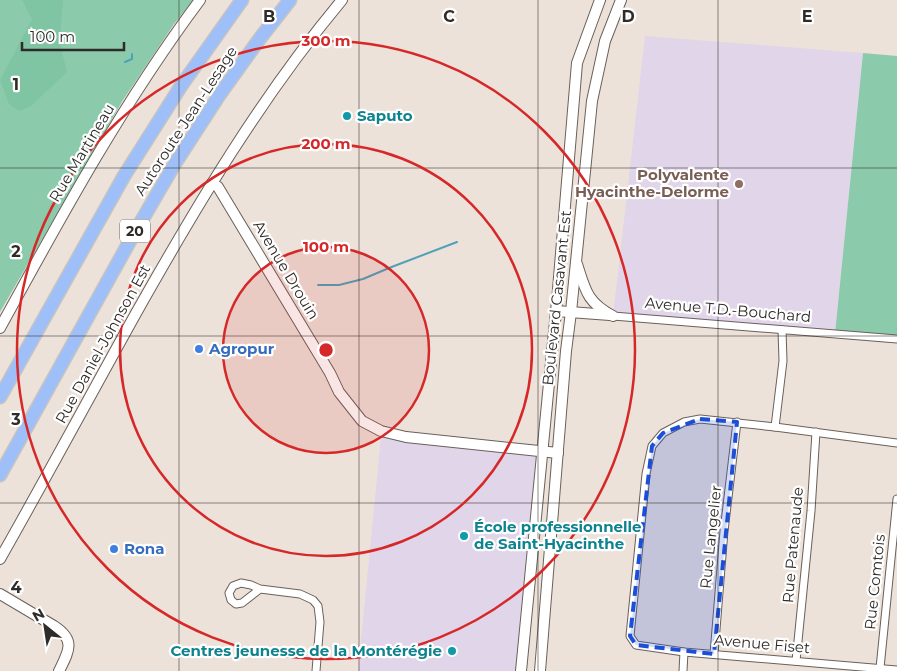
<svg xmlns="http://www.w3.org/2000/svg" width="897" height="671" font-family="Montserrat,sans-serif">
  <rect width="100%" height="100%" fill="#ede2da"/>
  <g fill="#e1d5e9">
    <path d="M645 36 863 53 835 334 613 316Z"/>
    <path d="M381 437 539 455 516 671H358Z"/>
  </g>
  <g fill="#8bcbab">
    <path d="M0 0H193L174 24 123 100 0 312Z"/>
    <path d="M863 53 897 56V339L835 334Z"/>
  </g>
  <path fill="#80c5a3" d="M22 0H63L60 43 67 72 30 107 19 111 9 104 0 80 32 19Z"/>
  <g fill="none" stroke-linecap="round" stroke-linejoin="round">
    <g stroke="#50a0b8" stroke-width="2">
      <path d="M125 62 132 59V54"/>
      <path d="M318 285H339L363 279 389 268 457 242"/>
    </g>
    <g stroke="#6a6059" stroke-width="9">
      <g id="street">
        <path d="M613 316 897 339"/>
        <path d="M775 427 783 361 782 330"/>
        <path d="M897 443 775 427 700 419 684 422 663 433 652 446 646 474 630 636 636 645 684 652 897 670"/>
        <path d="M260 589 242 603 236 604 231 600 229 593 233 586 241 583 251 585 260 589 300 594 313 600 318 606 320 622 316 671"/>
        <path d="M714 654 724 531 737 422"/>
        <path d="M796 661 811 511 816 432"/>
        <path d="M880 668 897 499"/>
        <path d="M683 671 684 652"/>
      </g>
    </g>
    <g stroke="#6a6059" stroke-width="12">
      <g id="secondary">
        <path d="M212 183 218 187 221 192 330 373 339 392 362 421 381 431 406 437 558 453"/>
        <path d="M577 264C585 289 587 303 613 316"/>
        <path d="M556 311 610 315"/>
        <path d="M0 328C62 215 123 103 200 0"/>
        <path d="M0 559C46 478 90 396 135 315 197 205 261 97 342 0"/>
        <path d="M0 594 54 626C76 640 69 651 59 671"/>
        <path d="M521 671 557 301 577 63 600 0"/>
        <path d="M540 671 566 351 571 312 592 101 605 41 621 0"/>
      </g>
    </g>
    <g stroke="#c5c4c3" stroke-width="15">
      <g id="highway">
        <path d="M0 397 124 176 181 86 242 0"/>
        <path d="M0 475 131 239 174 165 220 94 261 37 290 0"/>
      </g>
    </g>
    <use href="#street" stroke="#fff" stroke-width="7"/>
    <use href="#secondary" stroke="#fff" stroke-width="10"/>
    <use href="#highway" stroke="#9fbff9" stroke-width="12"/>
  </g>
  <path fill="#1d4ed8" fill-opacity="0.2" stroke="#1d4ed8" stroke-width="4" stroke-dasharray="10 6" stroke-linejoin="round" d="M700 419 737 422 714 654 636 645 630 636 652 446 663 433Z"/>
  <path fill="none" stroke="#2f2b28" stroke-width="1" stroke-opacity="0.55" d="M179 0V671M359 0V671M538 0V671M718 0V671M0 168H897M0 336H897M0 503H897"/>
  <circle cx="326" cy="350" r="103" fill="#d62828" fill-opacity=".12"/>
  <g fill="none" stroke="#d62828" stroke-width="2.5">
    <circle cx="326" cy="350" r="103"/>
    <circle cx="326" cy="350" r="206"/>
    <circle cx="326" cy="350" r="309"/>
  </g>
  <g fill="#0f9aa8" stroke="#fff" stroke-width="2">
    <circle cx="347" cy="116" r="5"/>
    <circle cx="464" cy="536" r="5"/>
    <circle cx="452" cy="651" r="5"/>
  </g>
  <circle fill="#8d6e63" stroke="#fff" stroke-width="2" cx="739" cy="184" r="5"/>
  <g fill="#3f7fe0" stroke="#fff" stroke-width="2">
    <circle cx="199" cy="349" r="5"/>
    <circle cx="114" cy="549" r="5"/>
  </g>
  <g text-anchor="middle" stroke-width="4.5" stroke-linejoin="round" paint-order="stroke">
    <rect fill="#fff" stroke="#6d6b68" stroke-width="1" x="120" y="219.5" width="30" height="23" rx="4"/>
    <g font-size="14" font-weight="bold" fill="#2f2b28">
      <text x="135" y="236">20</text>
    </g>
    <g font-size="15" font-weight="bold" fill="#0d838f" stroke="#fff" text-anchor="start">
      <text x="357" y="121">Saputo</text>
      <text x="474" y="532">École professionnelle<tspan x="474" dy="17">de Saint-Hyacinthe</tspan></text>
      <text x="442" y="656" text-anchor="end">Centres jeunesse de la Montérégie</text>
    </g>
    <g font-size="15" fill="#2f2b28" stroke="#fff">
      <text transform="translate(186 121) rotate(-57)" y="5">Autoroute Jean-Lesage</text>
      <text transform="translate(82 153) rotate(-59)" y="5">Rue Martineau</text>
      <text transform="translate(286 270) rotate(59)" y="5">Avenue Drouin</text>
      <text transform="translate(557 298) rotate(-84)" y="5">Boulevard Casavant Est</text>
      <text transform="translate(728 310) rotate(5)" y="5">Avenue T.D.-Bouchard</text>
      <text transform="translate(103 344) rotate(-61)" y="5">Rue Daniel-Johnson Est</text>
      <text transform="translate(711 537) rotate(-84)" y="5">Rue Langelier</text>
      <text transform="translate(793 545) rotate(-85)" y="5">Rue Patenaude</text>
      <text transform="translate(875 582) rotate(-84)" y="5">Rue Comtois</text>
      <text transform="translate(762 644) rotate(5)" y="5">Avenue Fiset</text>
    </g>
    <g font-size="15" font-weight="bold" fill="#785e54" stroke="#fff" text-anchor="end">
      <text x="729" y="180">Polyvalente<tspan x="729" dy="17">Hyacinthe-Delorme</tspan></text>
    </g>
    <g font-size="15" font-weight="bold" fill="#366cbe" stroke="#fff" text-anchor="start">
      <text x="209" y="354">Agropur</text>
      <text x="124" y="554">Rona</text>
    </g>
  </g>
  <g font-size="16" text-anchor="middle" font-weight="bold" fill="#2f2b28" stroke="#fff" stroke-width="4.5" stroke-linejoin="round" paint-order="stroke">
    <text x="269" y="22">B</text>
    <text x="449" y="22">C</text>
    <text x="628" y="22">D</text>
    <text x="807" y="22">E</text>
    <text x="16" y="90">1</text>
    <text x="16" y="257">2</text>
    <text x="16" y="425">3</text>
    <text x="16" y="593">4</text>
  </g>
  <circle cx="326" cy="350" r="8" fill="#d62828" stroke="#fff" stroke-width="2.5"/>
  <g font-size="15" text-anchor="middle" font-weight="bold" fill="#d62828" stroke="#fff" stroke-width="4.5" stroke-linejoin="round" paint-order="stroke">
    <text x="326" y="46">300 m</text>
    <text x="326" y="149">200 m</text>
    <text x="326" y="252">100 m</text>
  </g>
  <g transform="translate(45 626) rotate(330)" stroke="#ffffff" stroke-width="4" paint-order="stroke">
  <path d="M0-4L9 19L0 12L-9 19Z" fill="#2f2b28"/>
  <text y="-8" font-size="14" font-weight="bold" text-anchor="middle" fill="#2f2b28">N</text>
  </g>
  <path d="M22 42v8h102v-8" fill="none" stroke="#2f2b28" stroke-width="2.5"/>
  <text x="30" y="42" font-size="15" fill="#2f2b28" stroke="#ffffff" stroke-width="4" paint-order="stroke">100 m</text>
</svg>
